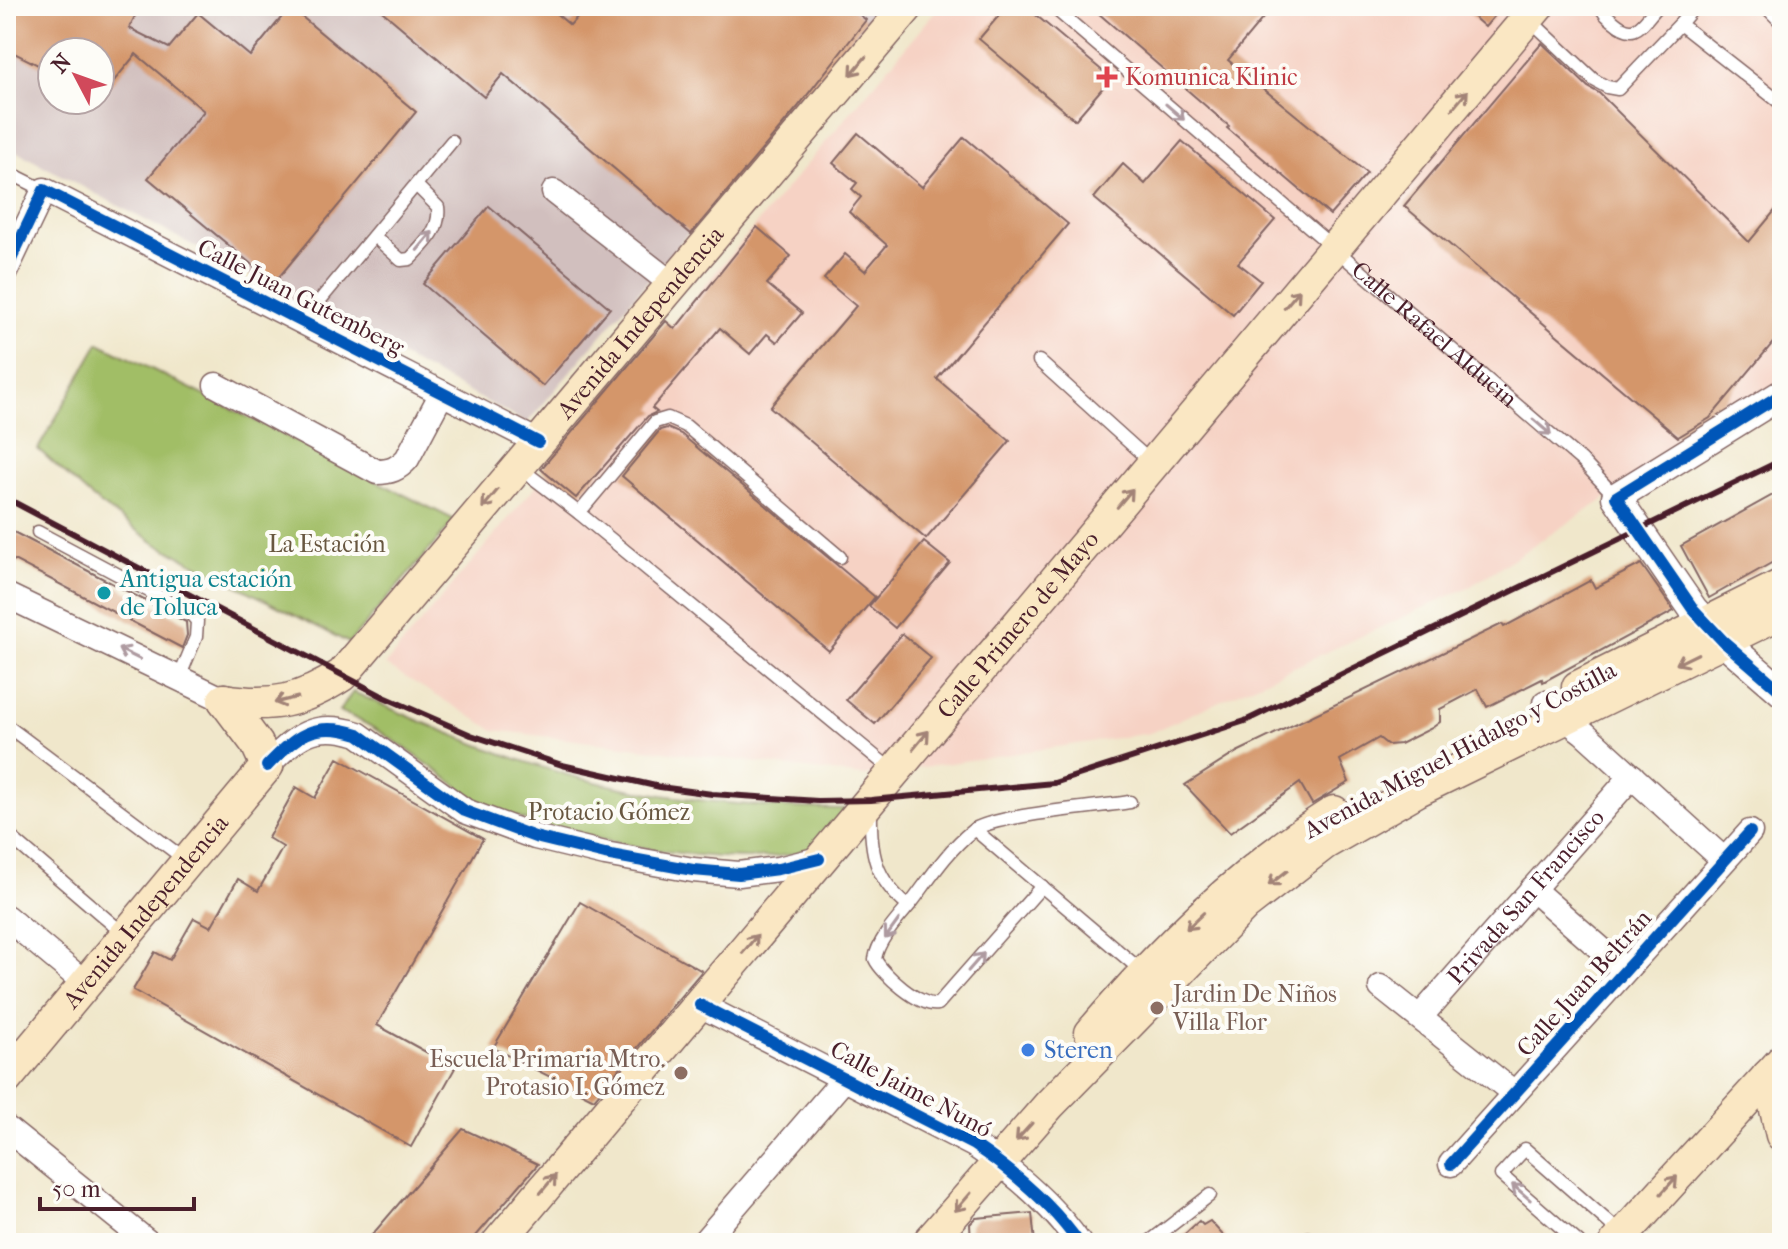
<svg xmlns="http://www.w3.org/2000/svg" width="1788" height="1249" font-family="'IM FELL French Canon',serif">
  <rect width="100%" height="100%" fill="#fdfcf7"/>
  <filter id="ink" filterUnits="userSpaceOnUse"><feTurbulence type="fractalNoise" baseFrequency=".0125" numOctaves="2"/><feDisplacementMap in="SourceGraphic" scale="16" xChannelSelector="R" yChannelSelector="G"/><feConvolveMatrix kernelMatrix="1 2 1 2 8 2 1 2 1" color-interpolation-filters="sRGB"/></filter>
  <filter id="wash" filterUnits="userSpaceOnUse"><feTurbulence type="fractalNoise" baseFrequency=".006" numOctaves="4" result="noise"/><feDisplacementMap in="SourceGraphic" scale="32" xChannelSelector="R" yChannelSelector="G"/><feGaussianBlur stdDeviation="1.8" result="paint"/><feColorMatrix in="noise" values="0 0 0 0 0 0 0 0 0 0 0 0 0 0 0 0 0 1.4 0 .05"/><feComposite in="paint" operator="in"/></filter>
  <g filter="url(#wash)">
    <rect width="100%" height="100%" fill="#f0e7cb"/>
    <path fill="#f6d2c4" d="M940 6H1782V384L1471 586 1150 733 864 776 494 730 385 665Z"/>
    <path fill="#d1bfbe" fill-rule="evenodd" d="M13 6H881L527 423 6 146V19ZM52 52H100V100H52Z"/>
    <g fill="#a1be66" stroke="#766e48" stroke-width="2">
      <path d="M99 343 455 520 349 643 156 544 90 496 38 449Z"/>
      <path d="M353 692C423 723 494 754 568 775 658 800 753 808 846 809 836 820 826 837 814 845 761 881 544 833 487 806 475 800 463 790 452 782 416 756 381 728 339 711Z"/>
    </g>
    <g id="blocks">
      <g fill="#d4966a">
        <path d="M11 6H140L129 28 169 48 198 13 250 56 290 7 416 112 274 283 148 178 204 111 136 54 100 98V52H52V72L6 49V15Z"/>
        <path d="M376 6H547L570 25 587 6H849L866 20 797 108 691 234 503 74 484 97Z"/>
        <path d="M1007 6H1025L1111 78 1075 120 979 39Z"/>
        <path d="M1090 6H1273L1228 60 1367 173 1330 215 1227 128 1229 126Z"/>
        <path d="M1461 6H1503L1485 27Z"/>
        <path d="M1542 43 1588 87 1599 93 1749 242 1782 202V332L1710 418 1678 437 1404 206Z"/>
        <path d="M858 133 922 187 964 137 1068 224 937 379 1010 441 926 539 770 407 856 306 824 279 845 254 865 271 887 245 849 212 861 197 852 189 857 183 833 163Z"/>
        <path d="M1182 141 1275 220 1238 263 1261 281 1233 315 1094 198 1123 164 1145 184Z"/>
        <path d="M489 206 610 308 543 386 423 284Z"/>
        <path d="M757 227 791 256 767 284 802 313 777 342 767 334 750 354 720 328 652 408 657 412 648 416 576 498 541 469 666 321 675 329Z"/>
        <path d="M667 428 681 434 875 597 829 651 622 476 660 430Z"/>
        <path d="M1782 490V557L1709 598 1681 546Z"/>
        <path d="M6 528 186 622 187 635 182 648 6 556Z"/>
        <path d="M924 542 950 563 895 628 869 606Z"/>
        <path d="M1641 564 1674 611 1543 682 1542 679 1487 707 1478 689 1440 709V722L1432 728 1400 744 1388 745 1379 738 1340 760 1349 782 1312 804 1300 783 1230 833 1185 785 1237 752 1502 624 1504 627 1591 580 1595 588Z"/>
        <path d="M902 634 931 658 875 724 846 700Z"/>
        <path d="M338 758 483 839 377 1025 455 1068 411 1147 133 990 155 952 170 960 194 918 211 927 238 879 258 891 283 847 268 838 296 787 315 798Z"/>
        <path d="M580 902 702 971 594 1099 493 1048Z"/>
        <path d="M463 1129 538 1164 470 1243H365Z"/>
        <path d="M1032 1213 1035 1243H971L970 1224 976 1218Z"/>
        <path d="M1199 1221 1203 1225 1210 1221 1230 1243H1175Z"/>
      </g>
    </g>
  </g>
  <g filter="url(#ink)">
    <use href="#blocks" fill-opacity="0" stroke="#846563" stroke-width="2"/>
    <g fill="none" stroke-linecap="round" stroke-linejoin="round">
      <g stroke="#846563" stroke-width="15">
        <g id="service">
          <path id="s1" d="M1052 6 1582 461 1616 497"/>
          <path d="M1601 6C1603 13 1607 16 1613 21 1636 41 1641 24 1658 6"/>
          <path d="M1695 6 1680 24 1782 104"/>
          <path d="M1765 6 1782 23"/>
          <path d="M1528 18 1594 80 1607 87 1618 89 1680 24"/>
          <path d="M6 171 44 190"/>
          <path d="M374 236 401 260 410 259C424 244 441 230 438 207L417 186"/>
          <path d="M302 322 452 141"/>
          <path d="M1039 361 1151 462"/>
          <path d="M520 468 579 513"/>
          <path d="M38 532 190 613 197 621 196 637 179 678"/>
          <path d="M840 557 686 426 668 418 655 422 579 513 894 772"/>
          <path d="M6 725 187 861"/>
          <path d="M871 811C870 853 875 879 908 906"/>
          <path d="M974 829 1143 972"/>
          <path d="M6 833 125 935"/>
          <path d="M1042 886 938 1004C921 1008 882 974 875 959 878 939 899 918 912 902 930 878 948 850 972 831 992 815 1099 807 1130 802"/>
          <path d="M1308 1238 1313 1243"/>
          <path d="M1148 1243 1210 1195"/>
          <path d="M1579 1243 1501 1175 1525 1149 1623 1235"/>
        </g>
      </g>
      <g stroke="#846563" stroke-width="27">
        <g id="minor">
          <path d="M554 192 672 284"/>
          <path d="M6 270 44 190 538 442"/>
          <path d="M216 385 377 472C390 472 398 469 407 459L442 393"/>
          <path d="M6 595 224 700"/>
          <path d="M1545 703 1584 733 1724 860"/>
          <path d="M267 766C296 736 314 720 358 734L465 811 535 837 605 854 693 870 739 874 778 869 819 859"/>
          <path d="M1532 889 1625 970"/>
          <path d="M6 917 85 983"/>
          <path d="M1381 987 1514 1093"/>
          <path d="M700 1005 974 1145C1014 1172 1051 1203 1079 1243"/>
          <path id="s2" d="M1420 1017 1632 776"/>
          <path d="M6 1128 149 1243"/>
          <path d="M1451 1164 1750 832"/>
          <path d="M703 1243 845 1078"/>
        </g>
      </g>
      <g stroke="#846563" stroke-width="31">
        <path id="tertiary" d="M1782 394 1616 497 1693 609 1723 641 1782 692"/>
      </g>
      <g stroke="#846563" stroke-width="35">
        <g id="secondary">
          <path d="M1578 687 1782 585"/>
          <path id="s3" d="M224 700C272 708 302 701 342 675L908 6"/>
          <path d="M1091 1033C1163 948 1240 872 1334 812"/>
          <path d="M1768 1076 1782 1135"/>
          <path id="s4" d="M6 1079 267 766 257 744 224 700"/>
          <path id="s5" d="M498 1243 1538 6"/>
          <path d="M928 1243 1050 1104 1245 905 1325 843 1416 791 1782 612"/>
          <path d="M1616 1243 1782 1061"/>
        </g>
      </g>
      <use href="#service" stroke="#fff" stroke-width="12"/>
      <use href="#minor" stroke="#fff" stroke-width="24"/>
      <use href="#tertiary" stroke="#fff" stroke-width="28"/>
      <use href="#secondary" stroke="#fae7c3" stroke-width="32"/>
      <path stroke="#4a1f2b" stroke-width="6" d="M6 498 384 697 471 735 562 765 660 787 712 794 818 801 871 800 1054 783 1245 721 1782 460"/>
      <g stroke="#fdfcf7" stroke-width="17">
        <g id="cycleway">
          <path d="M6 270 44 190 538 442"/>
          <path d="M1782 394 1616 497 1693 609 1723 641 1782 692"/>
          <path d="M267 766C296 736 314 720 358 734L465 811 535 837 605 854 693 870 739 874 778 869 819 859"/>
          <path d="M700 1005 974 1145C1014 1172 1051 1203 1079 1243"/>
          <path d="M1451 1164 1750 832"/>
        </g>
      </g>
      <use href="#cycleway" stroke="#0057b8" stroke-width="12"/>
    </g>
    <defs><path id="oneway-shaft" d="M-6 0H5M1.5-3L5.5 0L1.5 3" fill="none" stroke-width="1.6" stroke-linecap="round" stroke-linejoin="round" transform="scale(2)"/></defs>
    <g stroke="#a28377">
      <use href="#oneway-shaft" transform="translate(858 66) rotate(130)"/>
      <use href="#oneway-shaft" transform="translate(1460 100) rotate(-50)"/>
      <use href="#oneway-shaft" transform="translate(1292 299) rotate(-50)"/>
      <use href="#oneway-shaft" transform="translate(1125 498) rotate(-50)"/>
      <use href="#oneway-shaft" transform="translate(490 499) rotate(130)"/>
      <use href="#oneway-shaft" transform="translate(1687 659) rotate(154)"/>
      <use href="#oneway-shaft" transform="translate(286 700) rotate(166)"/>
      <use href="#oneway-shaft" transform="translate(921 740) rotate(-50)"/>
      <use href="#oneway-shaft" transform="translate(1278 878) rotate(142)"/>
      <use href="#oneway-shaft" transform="translate(1195 921) rotate(136)"/>
      <use href="#oneway-shaft" transform="translate(750 944) rotate(-51)"/>
      <use href="#oneway-shaft" transform="translate(1024 1132) rotate(132)"/>
      <use href="#oneway-shaft" transform="translate(548 1184) rotate(-50)"/>
      <use href="#oneway-shaft" transform="translate(1669 1185) rotate(-48)"/>
      <use href="#oneway-shaft" transform="translate(963 1202) rotate(131)"/>
    </g>
    <g stroke="#ae9aa0">
      <use href="#oneway-shaft" transform="translate(1175 112) rotate(41)"/>
      <use href="#oneway-shaft" transform="translate(425 241) rotate(-50)"/>
      <use href="#oneway-shaft" transform="translate(1542 427) rotate(41)"/>
      <use href="#oneway-shaft" transform="translate(129 654) rotate(-154)"/>
      <use href="#oneway-shaft" transform="translate(892 929) rotate(126)"/>
      <use href="#oneway-shaft" transform="translate(976 962) rotate(-49)"/>
      <use href="#oneway-shaft" transform="translate(1521 1192) rotate(-139)"/>
    </g>
  </g>
  <path fill="#e0444e" stroke="#fdfcf7" stroke-width="3" d="M1103 65h8v8h8v8h-8v8h-8v-8h-8v-8h8z"/>
  <circle fill="#0f9aa8" stroke="#fdfcf7" stroke-width="3" cx="104" cy="593" r="8"/>
  <g fill="#8d6e63" stroke="#fdfcf7" stroke-width="3">
    <circle cx="1157" cy="1008" r="8"/>
    <circle cx="681" cy="1073" r="8"/>
  </g>
  <circle fill="#3f7fe0" stroke="#fdfcf7" stroke-width="3" cx="1028" cy="1050" r="8"/>
  <g text-anchor="middle" stroke-width="8" stroke-linejoin="round" paint-order="stroke">
    <g font-size="24" fill="#be3a42" stroke="#fdfcf7" text-anchor="start">
      <text x="1125" y="85">Komunica Klinic</text>
    </g>
    <g font-size="24" fill="#4a1f2b" stroke="#fdfcf7">
      <text transform="translate(301 297) rotate(27)" y="8">Calle Juan Gutemberg</text>
      <text dy="8" stroke="none"><textPath href="#s3" startOffset="586">Avenida Independencia</textPath></text>
      <text dy="8" stroke="none"><textPath href="#s1" startOffset="504">Calle Rafael Alducin</textPath></text>
      <text dy="8" stroke="none"><textPath href="#s5" startOffset="808">Calle Primero de Mayo</textPath></text>
      <text transform="translate(1460 750) rotate(-28)" y="8">Avenida Miguel Hidalgo y Costilla</text>
      <text dy="8" stroke="none"><textPath href="#s2" startOffset="160">Privada San Francisco</textPath></text>
      <text dy="8" stroke="none"><textPath href="#s4" startOffset="218">Avenida Independencia</textPath></text>
      <text transform="translate(1584 983) rotate(-48)" y="8">Calle Juan Beltrán</text>
      <text transform="translate(911 1089) rotate(28)" y="8">Calle Jaime Nunó</text>
    </g>
    <g font-size="24" fill="#685740" stroke="#fdfcf7">
      <text x="327" y="552">La Estación</text>
      <text x="609" y="820">Protacio Gómez</text>
    </g>
    <g font-size="24" fill="#0d838f" stroke="#fdfcf7" text-anchor="start">
      <text x="120" y="587">Antigua estación<tspan x="120" dy="28">de Toluca</tspan></text>
    </g>
    <g font-size="24" fill="#785e54" stroke="#fdfcf7" text-anchor="start">
      <text x="1173" y="1002">Jardin De Niños<tspan x="1173" dy="28">Villa Flor</tspan></text>
      <text x="665" y="1067" text-anchor="end">Escuela Primaria Mtro.<tspan x="665" dy="28">Protasio I. Gómez</tspan></text>
    </g>
    <g font-size="24" fill="#366cbe" stroke="#fdfcf7" text-anchor="start">
      <text x="1044" y="1058">Steren</text>
    </g>
  </g>
  <rect width="1788" height="1249" fill="none" stroke="#fdfcf7" stroke-width="32"/>
  <g transform="translate(76 76) rotate(311)"><circle r="38" fill="#fdfcf7" stroke="#b5a4a5" stroke-width="2"/>
  <path d="M0-6L14 30L0 20L-14 30Z" fill="#d1495b"/>
  <text y="-12" font-size="22" font-weight="bold" text-anchor="middle" fill="#4a1f2b">N</text>
  </g>
  <path d="M40 1197v12h154v-12" fill="none" stroke="#4a1f2b" stroke-width="4"/>
  <text x="52" y="1197" font-size="24" fill="#4a1f2b" stroke="#fdfcf7" stroke-width="6" paint-order="stroke">50 m</text>
</svg>
